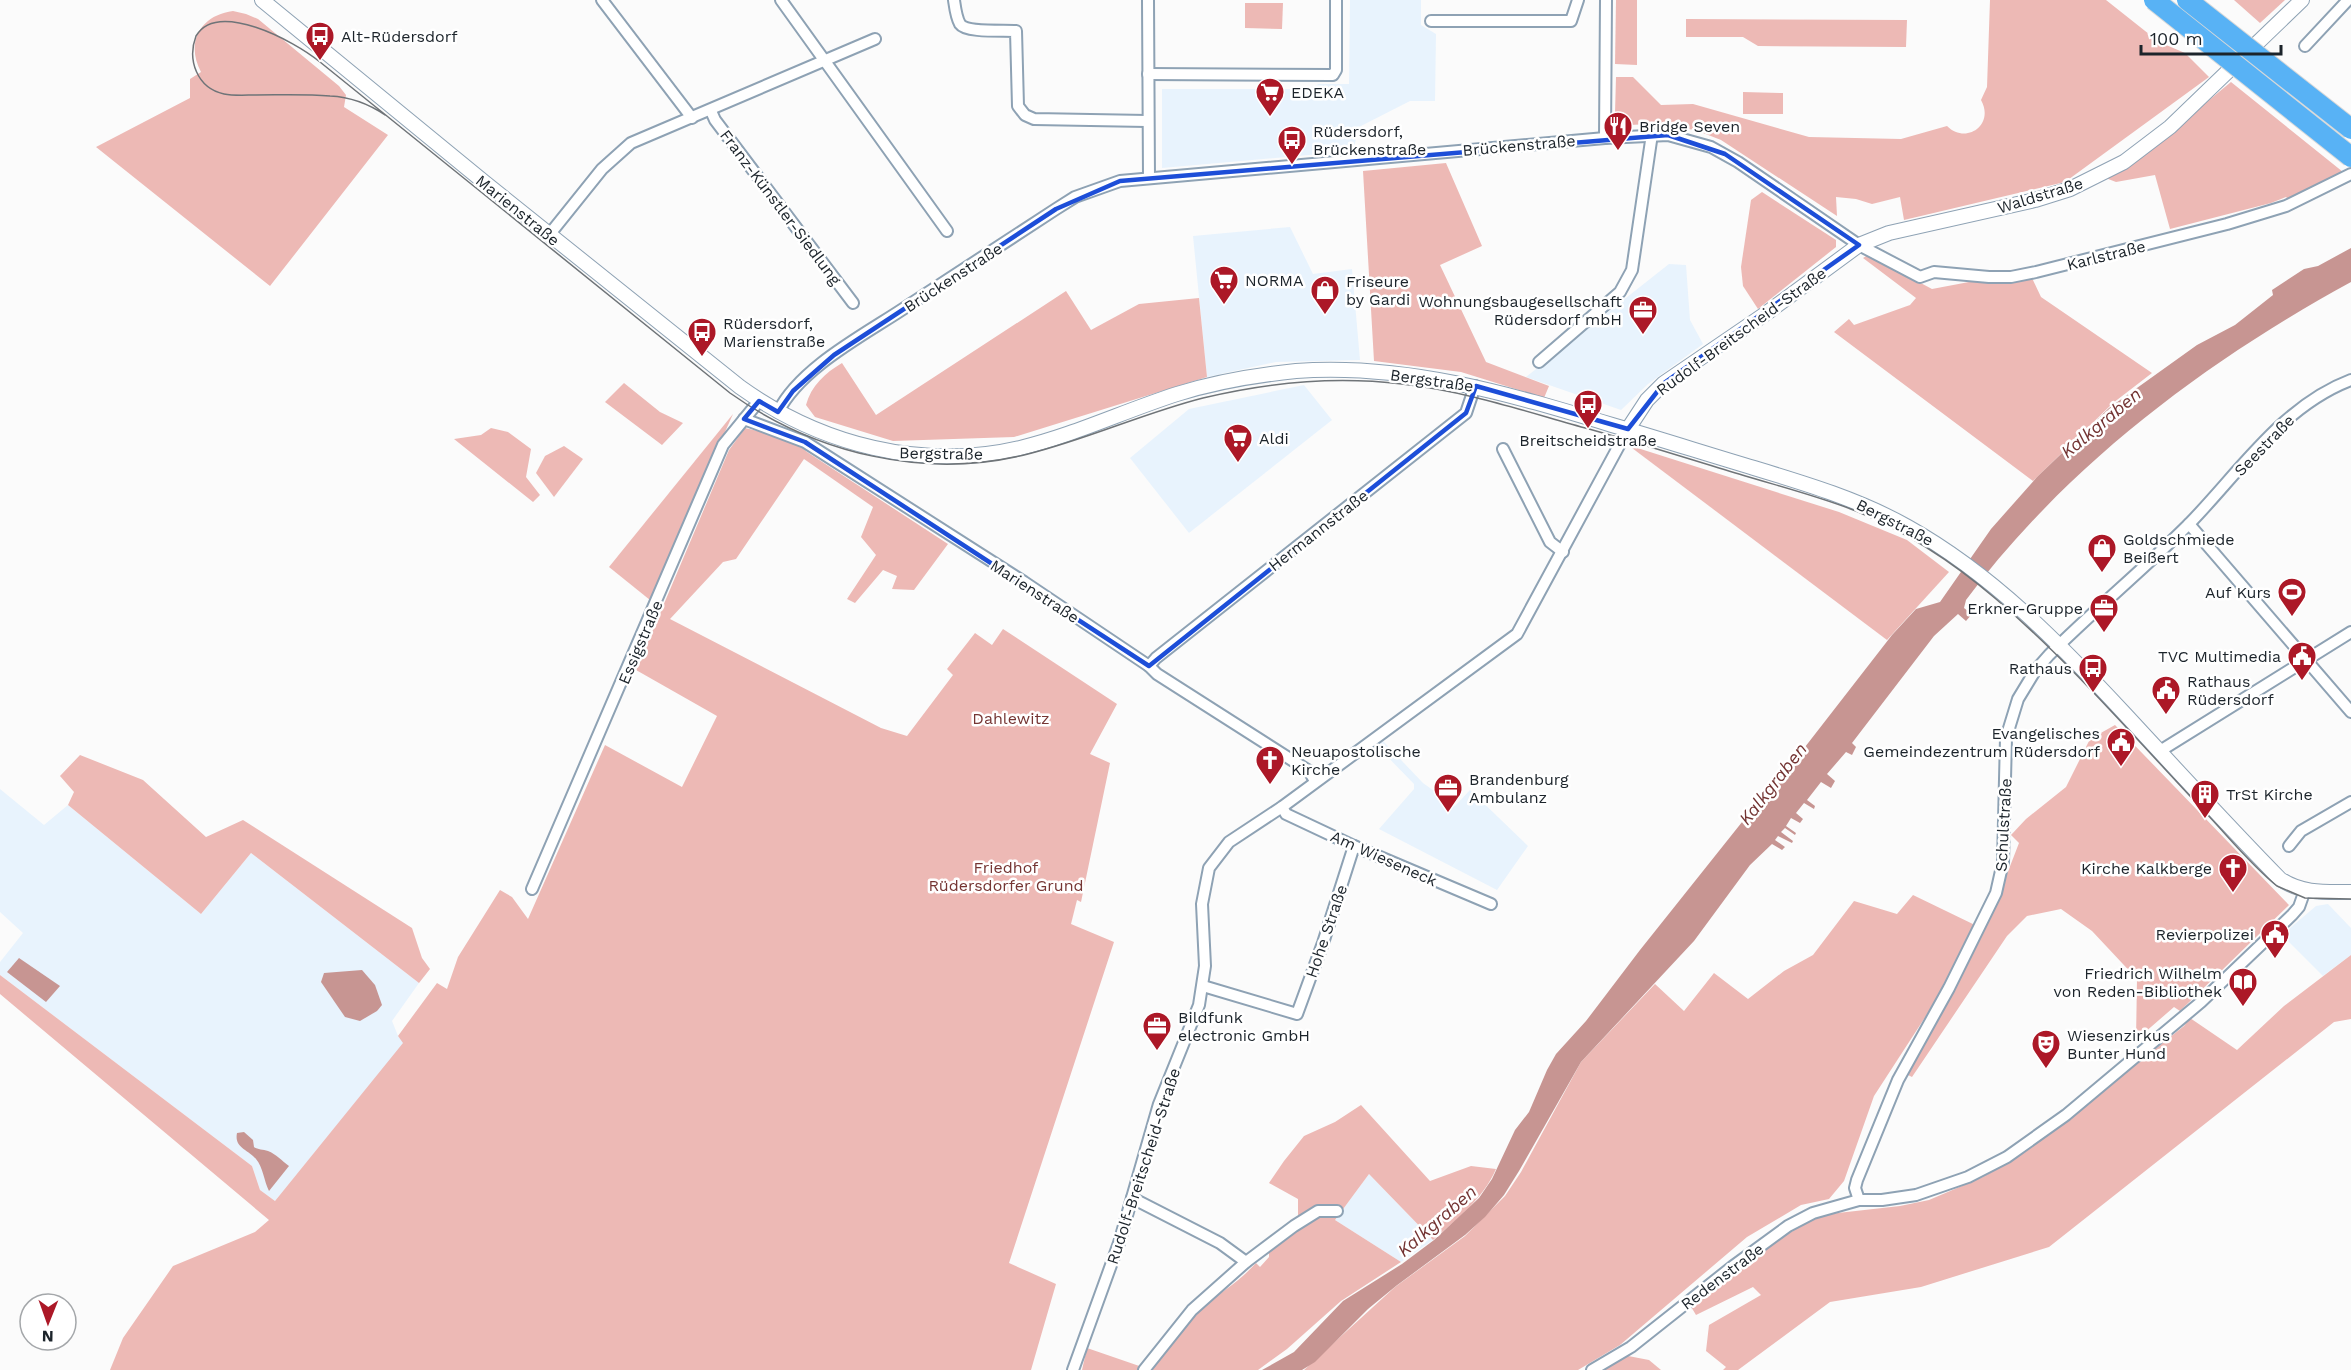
<svg xmlns="http://www.w3.org/2000/svg" width="2351" height="1370" font-family="'Work Sans',sans-serif">
  <rect width="100%" height="100%" fill="#fbfbfb"/>
  <g fill="#e8f3fd">
    <path d="M1350 0H1421V25L1436 34 1435 101H1410L1359 127 1353 151 1162 168V89H1307L1319 84H1349Z"/>
    <path d="M1290 227 1313 274 1352 269 1360 360 1276 362 1207 377 1193 236Z"/>
    <path d="M1669 264 1686 265 1690 320 1703 344 1648 384 1621 410 1526 377Z"/>
    <path d="M1304 385 1332 420 1189 533 1130 458 1189 409Z"/>
    <path d="M1383 741 1423 783 1455 806 1470 790 1528 846 1497 890 1379 829 1414 789V784L1377 746Z"/>
    <path d="M0 789 44 825 68 805 201 914 251 853 419 983 392 1021 398 1036 404 1043 275 1201 260 1190 252 1166 0 975V962L23 933 0 912Z"/>
    <path d="M2328 904 2351 928V955L2323 976 2282 935 2316 906Z"/>
    <path d="M1369 1174 1433 1240 1401 1262 1335 1220Z"/>
  </g>
  <g fill="#edb9b5">
    <path d="M1616 0H1637V65L1615 64Z"/>
    <path d="M1990 0H2106L2159 42 2185 53 2209 77 2065 182 1904 220 1900 197 1872 204 1856 199 1836 197 1837 216 1721 140 1698 131 1679 127 1654 124 1628 125 1621 122 1615 113 1616 77H1633L1661 105 1693 104 1809 137 1901 139 1947 126C1966 145 1995 125 1981 100L1987 87Z"/>
    <path d="M2234 0H2285L2260 23Z"/>
    <path d="M1245 3H1283L1282 29 1245 28Z"/>
    <path d="M233 11 246 14 258 19 339 86 346 95 344 107 388 135 270 286 96 147 190 98V79L201 72C185 42 201 15 233 11Z"/>
    <path d="M1686 19 1907 20 1906 47 1758 46 1743 37H1686Z"/>
    <path d="M2231 82 2343 172 2288 199 2286 197 2271 203 2170 229 2155 175 2116 182 2103 177 2145 153Z"/>
    <path d="M1743 92 1783 93V114H1743Z"/>
    <path d="M1446 163 1482 246 1440 265 1486 362 1549 386 1544 398 1461 372 1374 361 1363 171Z"/>
    <path d="M1762 192 1836 240V247L1758 309 1743 286 1741 267 1751 200Z"/>
    <path d="M1868 255 1932 289 1969 282 2032 278 2041 297 2152 373 2113 403 2033 481 1834 332 1849 319 1854 325 1910 305 1916 298 1863 258Z"/>
    <path d="M1066 291 1091 330 1139 304 1199 298 1207 377 1014 437 893 441 815 417 806 405C811 386 825 373 842 363L876 415Z"/>
    <path d="M624 383 660 412 683 423 662 445 605 402Z"/>
    <path d="M733 414 650 600 609 567Z"/>
    <path d="M491 428 508 432 531 449 526 477 540 495 533 502 454 439 481 435Z"/>
    <path d="M745 428 791 439 807 452 948 544 914 590 892 589 897 576 883 570 855 603 847 599 876 555 861 537 873 507 804 459 736 559 723 562 670 619 881 728 907 736 953 675 947 669 975 633 992 645 1003 629 1117 704 1090 754 1110 763 1081 902 1077 900 1071 924 1114 942 1009 1263 1056 1284 1031 1370H110L123 1338 173 1266 255 1232 269 1220 0 994V975L252 1166 260 1190 275 1201 403 1043 398 1036 437 983 447 989 458 957 500 890 512 897 528 919 605 745 682 787 717 716 636 670 729 450Z"/>
    <path d="M1628 445 1839 512 1907 540 1949 572 1887 640Z"/>
    <path d="M564 446 583 459 554 497 536 473 545 456Z"/>
    <path d="M2115 725 2289 905 2180 1011 2174 1007 2136 1040 2137 979 2092 931 2061 909 2027 916 2007 936 1912 1077 1908 1075C1949 999 1989 924 2019 843L2011 835 2026 819 2066 787 2090 739Z"/>
    <path d="M80 755 143 780 206 837 243 820 412 928 422 958 430 969 419 983 251 853 201 914 68 805 74 792 60 776Z"/>
    <path d="M1913 895 1977 926 1946 985 1874 1096 1844 1181 1829 1199 1801 1205 1747 1237 1620 1345 1578 1370H1304L1395 1287 1465 1236 1505 1196 1521 1172 1581 1062 1655 984 1684 1011 1714 973 1748 999 1784 971 1813 955 1854 901 1897 914Z"/>
    <path d="M2351 955V1019L2334 1022 2049 1247 1921 1287 1830 1302 1738 1370H1723L1726 1367 1706 1351 1709 1325 1761 1295 1753 1287 1696 1315 1690 1305 1774 1242 1820 1215 1900 1206 1929 1200 1983 1177 2025 1152 2184 1026 2190 1018 2237 1050 2284 1006Z"/>
    <path d="M1361 1105 1430 1181 1471 1166 1496 1169C1483 1199 1457 1219 1433 1240L1369 1174 1335 1220 1401 1262 1341 1301 1287 1349 1258 1370H1082L1087 1348 1148 1369C1164 1347 1180 1326 1201 1308 1220 1293 1240 1281 1256 1263L1260 1267 1269 1257V1249L1298 1231V1199L1269 1183 1284 1161 1304 1136 1335 1122Z"/>
    <path d="M1623 1355 1649 1360 1661 1370H1598Z"/>
  </g>
  <g fill="#c79592">
    <path d="M2351 248V282C2205 362 2066 466 1966 600L1964 608 1972 614 1966 621 1958 614 1934 636 1852 743 1856 747 1852 755 1846 752 1827 774 1835 781 1831 788 1821 782 1807 800 1815 806 1814 809 1804 803 1796 813 1803 819 1800 823 1791 818 1786 826 1796 833 1795 835 1785 828 1781 832 1793 841 1792 843 1778 836 1775 840 1785 847 1782 850 1772 844 1750 865 1694 941 1581 1062 1519 1171 1504 1195 1485 1217 1465 1235 1396 1286 1368 1309 1315 1362 1302 1370H1262L1294 1352 1343 1301 1402 1264 1434 1240 1479 1198 1492 1179 1515 1130 1529 1112 1547 1070 1556 1054 1586 1021 1640 950 1758 802 1805 747 1892 635 1916 609 1940 602 1991 529 2037 477 2109 408 2197 345 2235 325 2273 295 2272 290 2304 269 2318 266Z"/>
    <path d="M19 958 60 986 46 1002 7 972Z"/>
    <path d="M362 970 375 985 382 1005 377 1011 360 1021 345 1017 321 982 324 973Z"/>
    <path d="M244 1132 253 1140 254 1147C258 1150 263 1149 268 1151 276 1154 282 1161 289 1166L269 1191C264 1181 263 1167 256 1159 248 1149 234 1148 237 1133Z"/>
  </g>
  <g fill="none" stroke-linecap="round" stroke-linejoin="round">
    <g stroke="#8ea2b4" stroke-width="14">
      <g id="minor">
        <path d="M602 0 692 118"/>
        <path d="M781 0 947 231"/>
        <path d="M954 0C955 7 956 17 960 24 966 33 1005 30 1016 31L1018 106 1025 115 1034 119 1147 121"/>
        <path d="M1148 0 1149 178"/>
        <path d="M1431 21H1571L1578 0"/>
        <path d="M2305 46 2348 0"/>
        <path d="M1148 74 1333 75 1336 70V0"/>
        <path d="M711 111 715 120 853 303"/>
        <path d="M1605 138 1606 0"/>
        <path d="M549 235 602 169 631 143 875 39"/>
        <path d="M1539 362 1620 292 1632 270 1652 134"/>
        <path d="M778 412C801 366 868 333 909 305 958 273 1007 241 1056 209L1075 197 1120 181 1605 138 1668 135 1711 147 1738 162 1859 245 1920 277 1934 272 1989 277H2011L2036 272 2227 224 2286 206 2351 174"/>
        <path d="M744 419 805 442 1024 582 1149 666 1157 674 1309 771 1315 781"/>
        <path d="M1503 449 1550 542 1563 552"/>
        <path d="M2189 524 2351 712"/>
        <path d="M1149 666 1156 658 1466 413 1475 386"/>
        <path d="M2160 751 2351 632"/>
        <path d="M1282 807 1286 814 1354 846 1491 904"/>
        <path d="M2289 846 2301 831 2351 802"/>
        <path d="M532 889 723 445 759 401"/>
        <path d="M1203 986 1297 1014 1323 943 1354 846"/>
        <path d="M1132 1198 1220 1243 1246 1262"/>
        <path d="M1859 1200 1855 1188 1857 1180 1898 1080 1949 988 1996 893 2003 862 2006 738 2018 699 2035 671 2049 655C2094 610 2144 569 2189 524 2239 473 2282 406 2351 380"/>
        <path d="M1073 1370 1119 1243 1159 1104 1199 1005 1205 966 1202 904 1209 868 1229 842 1282 807 1517 634 1628 429"/>
        <path d="M1144 1370 1192 1310 1246 1262 1294 1226 1318 1211H1337"/>
        <path d="M1592 1370 1631 1347 1732 1267 1788 1226 1813 1213 1859 1200H1882L1916 1195 1968 1177 2007 1157 2066 1115 2201 1002 2292 915 2299 907 2305 890"/>
      </g>
    </g>
    <g stroke="#8ea2b4" stroke-width="16">
      <g id="tertiary">
        <path d="M262 0 484 182 740 387C821 445 922 471 1020 448 1074 435 1124 411 1177 394 1215 382 1257 375 1296 371 1405 363 1510 394 1612 425 1660 439 1707 454 1754 468 1807 484 1860 500 1908 527 1992 574 2060 644 2125 714 2176 769 2227 825 2280 879 2302 894 2326 892 2351 892"/>
        <path d="M1628 429 1647 400 1664 383 1768 312 1859 245 1889 233 2035 200 2070 189 2124 162 2170 127 2302 0"/>
      </g>
    </g>
    <use href="#minor" stroke="#fff" stroke-width="10"/>
    <use href="#tertiary" stroke="#fff" stroke-width="14"/>
    <path stroke="#6f7478" stroke-width="1.5" d="M385 115C369 104 350 97 330 96 305 94 281 95 256 95 246 95 234 96 224 94 197 88 187 60 196 36 217 0 293 40 320 62L730 393C816 454 925 480 1028 454 1088 439 1144 413 1203 398 1269 382 1335 376 1402 384 1466 391 1527 412 1589 429 1639 443 1689 459 1739 474 1778 486 1818 496 1856 511 1907 532 1954 563 1996 599 2071 663 2136 739 2204 811 2228 836 2250 864 2277 886L2305 898 2351 899"/>
    <g stroke="#d6d8d9" stroke-width="22" stroke-linecap="butt">
      <g id="motorway-bridge">
        <path d="M2154 0 2351 157"/>
        <path d="M2187 0 2351 129"/>
      </g>
    </g>
    <use href="#motorway-bridge" stroke="#58b2f5" stroke-width="20"/>
  </g>
  <path fill="none" stroke="#1d4ed8" stroke-width="4.5" stroke-linejoin="round" d="M1668 135 1725 154 1859 245 1664 383 1628 429 1476 386 1466 413 1149 666 805 442 744 419 759 401 778 412 793 391 834 355 1056 209 1120 181Z"/>
  <defs>
    <g id="bus-pin" transform="scale(1.5)"><path d="M0 17L-7.5 6A9.5 9.5 0 1 1 7.5 6Z" fill="#ac1827" stroke="#fff"/><path d="M-5-6H5V4H4V6H2V4H-2V6H-4V4H-5ZM-3.5-4V0h7V-4ZM-3.5 1.2v1.5H-2V1.2ZM2 1.2v1.5H3.5V1.2Z" fill="#fff"/></g>
    <g id="supermarket-pin" transform="scale(1.5)"><path d="M0 17L-7.5 6A9.5 9.5 0 1 1 7.5 6Z" fill="#ac1827" stroke="#fff"/><path d="M-6-5.5h2.5l.6 2H6L4.5 2H-2.5L-4.4-4H-6ZM-1.5 3.2a1.3 1.3 0 1 0 .1 0ZM3 3.2a1.3 1.3 0 1 0 .1 0Z" fill="#fff"/></g>
    <g id="restaurant-pin" transform="scale(1.5)"><path d="M0 17L-7.5 6A9.5 9.5 0 1 1 7.5 6Z" fill="#ac1827" stroke="#fff"/><path d="M-5-6h1v4h1v-4h1v4h1v-4h1v5L-1.5 .5V6h-2V.5L-5-1ZM5-6V6H3V1.5H1.5Q1.5-4 5-6Z" fill="#fff"/></g>
    <g id="shop-pin" transform="scale(1.5)"><path d="M0 17L-7.5 6A9.5 9.5 0 1 1 7.5 6Z" fill="#ac1827" stroke="#fff"/><path d="M-5-2.5h2.3a2.7 3.5 0 0 1 5.4 0H5L5.5 6h-11ZM-1.5-2.5h3a1.5 2.3 0 0 0-3 0Z" fill="#fff"/></g>
    <g id="office-pin" transform="scale(1.5)"><path d="M0 17L-7.5 6A9.5 9.5 0 1 1 7.5 6Z" fill="#ac1827" stroke="#fff"/><path d="M-6-3h4V-5.5h4V-3h4V5H-6ZM-1-4.5V-3h2v-1.5ZM-6 0V1H6V0Z" fill="#fff"/></g>
    <g id="stadium-pin" transform="scale(1.5)"><path d="M0 17L-7.5 6A9.5 9.5 0 1 1 7.5 6Z" fill="#ac1827" stroke="#fff"/><path d="M0-5a6.5 5 0 1 0 0 10a6.5 5 0 1 0 0-10ZM-3.5-1.8h7v3.6h-7Z" fill="#fff"/></g>
    <g id="civic-pin" transform="scale(1.5)"><path d="M0 17L-7.5 6A9.5 9.5 0 1 1 7.5 6Z" fill="#ac1827" stroke="#fff"/><path d="M-.6-6.5H3V-4.5H.6V-3L4-1V1h2V6H-6V1h2V-1L-.6-3ZM-1.2 2.5V6h2.4V2.5Z" fill="#fff"/></g>
    <g id="church-pin" transform="scale(1.5)"><path d="M0 17L-7.5 6A9.5 9.5 0 1 1 7.5 6Z" fill="#ac1827" stroke="#fff"/><path d="M-1.2-6h2.4v3.5h3.3v2.4h-3.3V6h-2.4V-.1h-3.3v-2.4h3.3Z" fill="#fff"/></g>
    <g id="building-pin" transform="scale(1.5)"><path d="M0 17L-7.5 6A9.5 9.5 0 1 1 7.5 6Z" fill="#ac1827" stroke="#fff"/><path d="M-4-6H4V6H1V3H-1V6H-4ZM-2.5-4.3h1.7v1.8h-1.7ZM.8-4.3h1.7v1.8H.8ZM-2.5-1h1.7V.8h-1.7ZM.8-1h1.7V.8H.8Z" fill="#fff"/></g>
    <g id="library-pin" transform="scale(1.5)"><path d="M0 17L-7.5 6A9.5 9.5 0 1 1 7.5 6Z" fill="#ac1827" stroke="#fff"/><path d="M-6-4Q-3-5.5-.7-3.5V5Q-3 3-6 4ZM6-4Q3-5.5 .7-3.5V5Q3 3 6 4Z" fill="#fff"/></g>
    <g id="theatre-pin" transform="scale(1.5)"><path d="M0 17L-7.5 6A9.5 9.5 0 1 1 7.5 6Z" fill="#ac1827" stroke="#fff"/><path d="M-5-5.5Q0-4 5-5.5V0Q5 5 0 6Q-5 5-5 0ZM-3.3-2.5H-1v1.5H-3.3ZM1-2.5H3.3v1.5H1ZM-2.8 1Q0 5.5 2.8 1Z" fill="#fff"/></g>
  </defs>
  <g fill-rule="evenodd">
    <use href="#bus-pin" x="320" y="36"/>
    <use href="#supermarket-pin" x="1270" y="92"/>
    <use href="#restaurant-pin" x="1618" y="126"/>
    <use href="#bus-pin" x="1292" y="140"/>
    <use href="#supermarket-pin" x="1224" y="280"/>
    <use href="#shop-pin" x="1325" y="290"/>
    <use href="#office-pin" x="1643" y="310"/>
    <use href="#bus-pin" x="702" y="332"/>
    <use href="#bus-pin" x="1588" y="404"/>
    <use href="#supermarket-pin" x="1238" y="438"/>
    <use href="#shop-pin" x="2102" y="548"/>
    <use href="#stadium-pin" x="2292" y="592"/>
    <use href="#office-pin" x="2104" y="608"/>
    <use href="#civic-pin" x="2302" y="656"/>
    <use href="#bus-pin" x="2093" y="668"/>
    <use href="#civic-pin" x="2166" y="690"/>
    <use href="#civic-pin" x="2121" y="742"/>
    <use href="#church-pin" x="1270" y="760"/>
    <use href="#office-pin" x="1448" y="788"/>
    <use href="#building-pin" x="2205" y="794"/>
    <use href="#church-pin" x="2233" y="868"/>
    <use href="#civic-pin" x="2275" y="934"/>
    <use href="#library-pin" x="2243" y="982"/>
    <use href="#office-pin" x="1157" y="1026"/>
    <use href="#theatre-pin" x="2046" y="1044"/>
  </g>
  <g text-anchor="middle" stroke-width="5" stroke-linejoin="round" paint-order="stroke">
    <g font-size="16" fill="#1c242b" stroke="#fff" text-anchor="start">
      <text x="341" y="42">Alt-Rüdersdorf</text>
      <text x="1291" y="98">EDEKA</text>
      <text x="1639" y="132">Bridge Seven</text>
      <text x="1313" y="137">Rüdersdorf,<tspan x="1313" dy="18">Brückenstraße</tspan></text>
      <text x="1245" y="286">NORMA</text>
      <text x="1346" y="287">Friseure<tspan x="1346" dy="18">by Gardi</tspan></text>
      <text x="1622" y="307" text-anchor="end">Wohnungsbaugesellschaft<tspan x="1622" dy="18">Rüdersdorf mbH</tspan></text>
      <text x="723" y="329">Rüdersdorf,<tspan x="723" dy="18">Marienstraße</tspan></text>
      <text x="1259" y="444">Aldi</text>
      <text x="1588" y="446" text-anchor="middle">Breitscheidstraße</text>
      <text x="2123" y="545">Goldschmiede<tspan x="2123" dy="18">Beißert</tspan></text>
      <text x="2271" y="598" text-anchor="end">Auf Kurs</text>
      <text x="2083" y="614" text-anchor="end">Erkner-Gruppe</text>
      <text x="2281" y="662" text-anchor="end">TVC Multimedia</text>
      <text x="2072" y="674" text-anchor="end">Rathaus</text>
      <text x="2187" y="687">Rathaus<tspan x="2187" dy="18">Rüdersdorf</tspan></text>
      <text x="2100" y="739" text-anchor="end">Evangelisches<tspan x="2100" dy="18">Gemeindezentrum Rüdersdorf</tspan></text>
      <text x="1291" y="757">Neuapostolische<tspan x="1291" dy="18">Kirche</tspan></text>
      <text x="1469" y="785">Brandenburg<tspan x="1469" dy="18">Ambulanz</tspan></text>
      <text x="2226" y="800">TrSt Kirche</text>
      <text x="2212" y="874" text-anchor="end">Kirche Kalkberge</text>
      <text x="2254" y="940" text-anchor="end">Revierpolizei</text>
      <text x="2222" y="979" text-anchor="end">Friedrich Wilhelm<tspan x="2222" dy="18">von Reden-Bibliothek</tspan></text>
      <text x="1178" y="1023">Bildfunk<tspan x="1178" dy="18">electronic GmbH</tspan></text>
      <text x="2067" y="1041">Wiesenzirkus<tspan x="2067" dy="18">Bunter Hund</tspan></text>
    </g>
    <g font-size="16" fill="#1c242b" stroke="#fff">
      <text transform="translate(1519 145) rotate(-5)" y="6">Brückenstraße</text>
      <text transform="translate(2040 195) rotate(-17)" y="6">Waldstraße</text>
      <text transform="translate(781 207) rotate(53)" y="6">Franz-Künstler-Siedlung</text>
      <text transform="translate(518 210) rotate(39)" y="6">Marienstraße</text>
      <text transform="translate(2106 255) rotate(-14)" y="6">Karlstraße</text>
      <text transform="translate(953 277) rotate(-33)" y="6">Brückenstraße</text>
      <text transform="translate(1741 331) rotate(-36)" y="6">Rudolf-Breitscheid-Straße</text>
      <text transform="translate(1432 380) rotate(8)" y="6">Bergstraße</text>
      <text transform="translate(2264 445) rotate(-46)" y="6">Seestraße</text>
      <text transform="translate(941 453) rotate(1)" y="6">Bergstraße</text>
      <text transform="translate(1895 522) rotate(27)" y="6">Bergstraße</text>
      <text transform="translate(1318 530) rotate(-38)" y="6">Hermannstraße</text>
      <text transform="translate(1035 591) rotate(33)" y="6">Marienstraße</text>
      <text transform="translate(640 642) rotate(-67)" y="6">Essigstraße</text>
      <text transform="translate(2003 825) rotate(-87)" y="6">Schulstraße</text>
      <text transform="translate(1384 858) rotate(24)" y="6">Am Wieseneck</text>
      <text transform="translate(1326 931) rotate(-71)" y="6">Hohe Straße</text>
      <text transform="translate(1143 1166) rotate(-72)" y="6">Rudolf-Breitscheid-Straße</text>
      <text transform="translate(1722 1276) rotate(-37)" y="6">Redenstraße</text>
    </g>
    <g font-size="16" fill="#753533" stroke="#fff">
      <text x="1011" y="724">Dahlewitz</text>
      <text x="1006" y="873">Friedhof<tspan x="1006" dy="18">Rüdersdorfer Grund</tspan></text>
    </g>
    <g font-size="18" font-style="italic" fill="#733332" stroke="#fff">
      <text transform="translate(2101 423) rotate(-40)" y="6">Kalkgraben</text>
      <text transform="translate(1773 784) rotate(-52)" y="6">Kalkgraben</text>
      <text transform="translate(1437 1221) rotate(-41)" y="6">Kalkgraben</text>
    </g>
  </g>
  <g transform="translate(48 1322) rotate(181)"><circle r="28" fill="#ffffff" stroke="#a4a7aa" stroke-width="1.5"/>
  <path d="M0-4.5L10 22L0 15L-10 22Z" fill="#ac1827"/>
  <text y="-9" font-size="16" font-weight="bold" text-anchor="middle" fill="#1c242b">N</text>
  </g>
  <path d="M2141 45v9h140v-9" fill="none" stroke="#1c242b" stroke-width="3"/>
  <text x="2150" y="45" font-size="18" fill="#1c242b" stroke="#ffffff" stroke-width="4.5" paint-order="stroke">100 m</text>
</svg>
